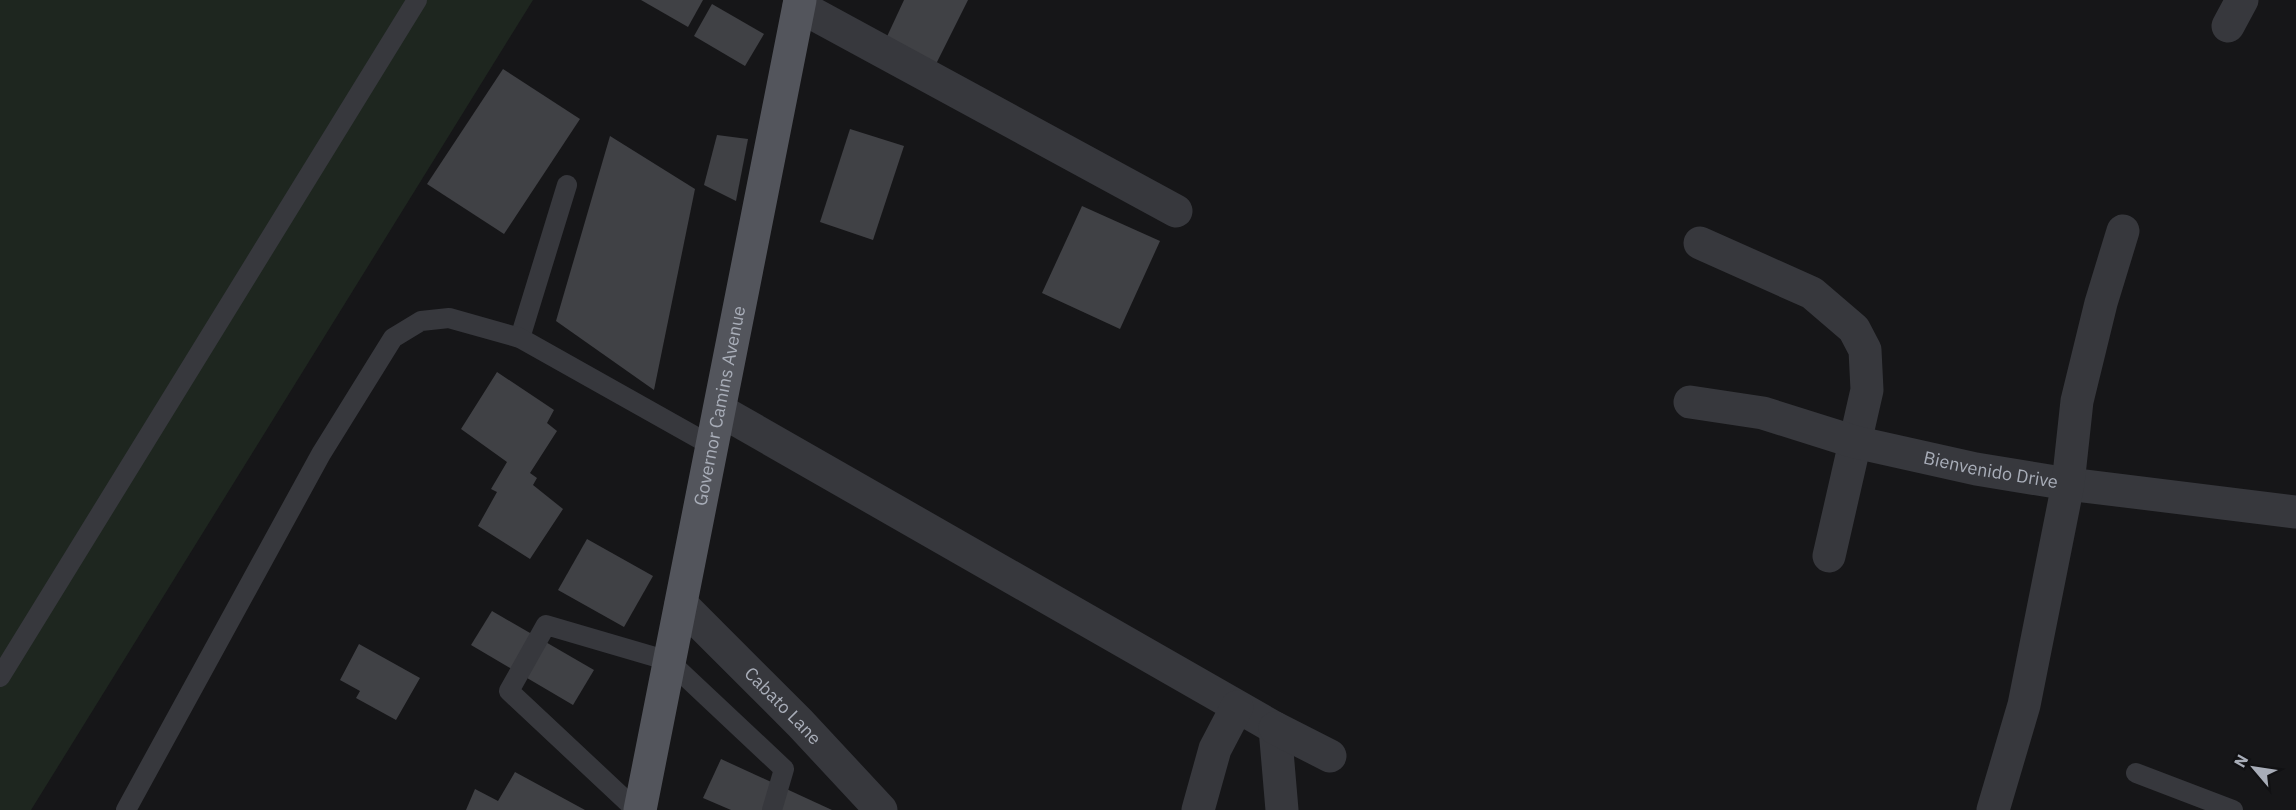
<svg xmlns="http://www.w3.org/2000/svg" width="2296" height="810" font-family="'IBM Plex Sans',sans-serif">
  <rect width="100%" height="100%" fill="#161618"/>
  <path fill="#1e261f" d="M0 0H533L31 810H0Z"/>
  <g fill="#404145">
    <path d="M641 0H703L688 27Z"/>
    <path d="M904 0H968L933 70 884 43Z"/>
    <path d="M712 4 764 34 745 66 694 36Z"/>
    <path d="M503 69 580 119 504 234 427 184Z"/>
    <path d="M850 129 904 146 873 240 820 222Z"/>
    <path d="M717 135 748 139 736 201 704 185Z"/>
    <path d="M610 136 695 189 654 390 556 321Z"/>
    <path d="M1082 206 1160 241 1120 329 1042 293Z"/>
    <path d="M497 372 554 410 547 423 557 431 530 473 537 478 533 485 563 509 530 559 478 526 497 492 491 489 507 462 461 429Z"/>
    <path d="M587 539 653 576 624 627 558 590Z"/>
    <path d="M492 611 594 670 573 705 471 645Z"/>
    <path d="M359 644 420 678 396 720 356 698 360 691 340 680Z"/>
    <path d="M721 759 832 810H731L703 798Z"/>
    <path d="M515 772 585 810H466L475 789 498 801Z"/>
  </g>
  <g fill="none" stroke-linecap="round" stroke-linejoin="round">
    <g stroke="#37383d" stroke-width="20">
      <path d="M520 338 567 185"/>
      <path d="M0 677 417 0"/>
      <path d="M2136 773 2233 810"/>
      <path d="M126 810 321 454 393 338 421 321 449 318 520 338 714 447"/>
      <path d="M636 810 509 691 546 625 669 661 784 769 772 810"/>
    </g>
    <g stroke="#37383d" stroke-width="33">
      <path d="M799 6 1176 211"/>
      <path d="M2228 26 2242 0"/>
      <path d="M1700 243 1812 293 1854 329 1865 350 1867 390 1829 556"/>
      <path id="s1" d="M1690 402 1763 413 1855 442 1976 469 2068 484 2296 512"/>
      <path d="M721 411 1275 728 1282 810"/>
      <path id="s2" d="M681 604 800 723 881 810"/>
      <path d="M1275 728 1330 756"/>
      <path d="M1198 810 1215 749 1237 707"/>
      <path d="M1993 810 2024 705 2068 484 2077 401 2101 303 2123 231"/>
    </g>
    <path stroke="#53555c" stroke-width="33" id="s3" d="M640 810 800 0"/>
  </g>
  <g text-anchor="middle" stroke-width="5" stroke-linejoin="round" paint-order="stroke">
    <g font-size="18" fill="#a8adb8" stroke="#111113">
      <text dy="6" stroke="none"><textPath href="#s3" startOffset="412">Governor Camins Avenue</textPath></text>
      <text dy="6" stroke="none"><textPath href="#s1" startOffset="309">Bienvenido Drive</textPath></text>
      <text dy="6" stroke="none"><textPath href="#s2" startOffset="144">Cabato Lane</textPath></text>
    </g>
  </g>
  <g transform="translate(2254 768) rotate(299)" stroke="#111113" stroke-width="4.5" paint-order="stroke">
  <path d="M0-4.5L10 22L0 15L-10 22Z" fill="#a8adb8"/>
  <text y="-9" font-size="16" font-weight="bold" text-anchor="middle" fill="#a8adb8">N</text>
  </g>
</svg>
